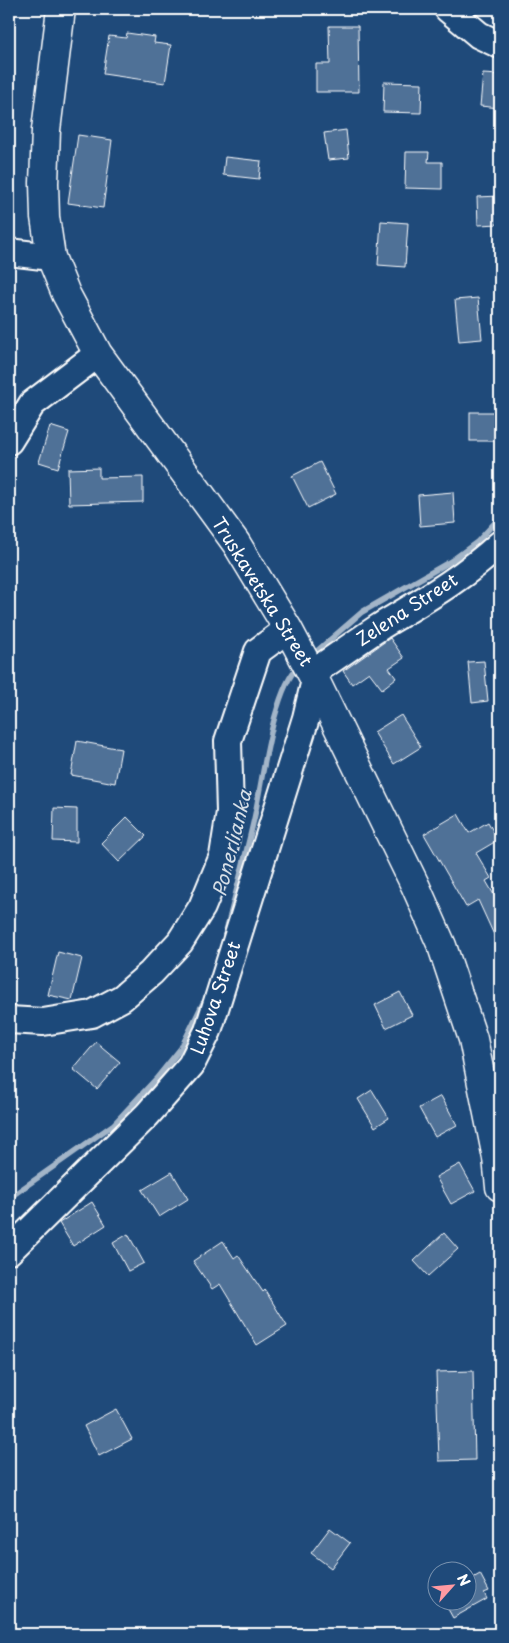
<svg xmlns="http://www.w3.org/2000/svg" width="509" height="1643" font-family="'Playpen Sans',sans-serif">
  <rect width="100%" height="100%" fill="#1f4a7a"/>
  <filter id="ink" filterUnits="userSpaceOnUse"><feTurbulence type="fractalNoise" baseFrequency=".02" numOctaves="2"/><feDisplacementMap in="SourceGraphic" scale="10" xChannelSelector="R" yChannelSelector="G"/><feConvolveMatrix kernelMatrix="1 2 1 2 8 2 1 2 1" color-interpolation-filters="sRGB"/></filter>
  <g filter="url(#ink)">
    <g fill="none" stroke-linecap="round" stroke-linejoin="round">
      <g stroke="#a3b5c8" stroke-width="5.5">
        <path d="M311 656 362 612 451 561 477 542 500 517"/>
        <path d="M225 935C235 896 245 858 254 819 262 784 273 688 299 666"/>
        <path d="M9 1198 114 1124 156 1079 181 1048 203 1003"/>
      </g>
    </g>
    <g fill="#507197" stroke="#fff">
      <path d="M329 26H358L359 92H316V64H330Z"/>
      <path d="M127 33 155 37 154 43 171 45 165 83 103 74 109 36 126 38Z"/>
      <path d="M483 74 500 75V108L480 106Z"/>
      <path d="M384 82 422 83 421 113 383 112Z"/>
      <path d="M346 130 349 158 328 160 324 133Z"/>
      <path d="M78 135 112 140 103 208 68 203Z"/>
      <path d="M406 152H429L428 162H442V189L405 188Z"/>
      <path d="M225 157 261 161 259 179 223 175Z"/>
      <path d="M500 196V224L478 225 477 197Z"/>
      <path d="M381 221 408 223 405 267 378 265Z"/>
      <path d="M478 298 482 339 459 341 455 300Z"/>
      <rect x="470" y="412" width="30" height="29"/>
      <path d="M50 426 69 432 58 468 39 462Z"/>
      <path d="M320 462 336 494 308 508 292 476Z"/>
      <path d="M99 468V478L143 477V502L69 504 68 469Z"/>
      <path d="M453 492 455 523 420 526 418 495Z"/>
      <path d="M390 638 404 658 389 668 396 678 382 689 369 672 352 684 343 671Z"/>
      <path d="M484 661 488 701 472 703 468 662Z"/>
      <path d="M401 715 421 747 394 764 374 732Z"/>
      <path d="M77 741 121 749 115 783 71 775Z"/>
      <path d="M54 808 77 809V842L53 841Z"/>
      <path d="M458 814 469 833 488 822 498 840 476 853 491 878 486 881 500 905V948L478 900 466 907 424 834Z"/>
      <path d="M127 817 146 836 119 862 101 843Z"/>
      <path d="M58 952 82 958 72 1000 48 995Z"/>
      <path d="M400 992 412 1015 386 1028 375 1005Z"/>
      <path d="M96 1042 120 1062 97 1089 73 1069Z"/>
      <path d="M372 1090 389 1118 375 1127 358 1099Z"/>
      <path d="M441 1096 457 1125 435 1137 419 1108Z"/>
      <path d="M460 1164 475 1191 451 1204 436 1177Z"/>
      <path d="M172 1172 188 1199 159 1217 142 1190Z"/>
      <path d="M92 1202 106 1225 73 1246 59 1223Z"/>
      <path d="M444 1233 458 1249 428 1276 414 1261Z"/>
      <path d="M128 1234 144 1263 128 1271 113 1243Z"/>
      <path d="M223 1241 234 1258 238 1255 263 1292 265 1290 287 1326 257 1345 220 1284 212 1289 193 1261Z"/>
      <path d="M473 1371 475 1460 439 1461 436 1372Z"/>
      <path d="M116 1409 132 1439 99 1456 84 1426Z"/>
      <path d="M330 1528 350 1543 331 1568 311 1553Z"/>
      <path d="M480 1574 489 1591 484 1593 487 1599 453 1618 443 1600H466V1582Z"/>
    </g>
    <g fill="none" stroke-linecap="round" stroke-linejoin="round">
      <g stroke="#fff" stroke-width="30">
        <g id="minor">
          <path d="M448 9 479 35 500 45"/>
          <path d="M9 252 51 257"/>
          <path d="M9 441 32 404 98 354"/>
          <path d="M312 673C335 658 358 641 381 626 424 600 463 578 500 544"/>
          <path d="M9 1020 43 1022 92 1014 122 998 151 973 180 942 202 907 223 856 230 812 228 741 258 651 288 629"/>
          <path d="M9 1251 147 1115 191 1065 208 1031 306 718 315 680"/>
        </g>
      </g>
      <g stroke="#fff" stroke-width="31">
        <path id="major" d="M61 9 46 130 44 183 45 217 51 257 66 294 98 354 236 543 288 629 315 680 415 885 442 946 473 1039 497 1158 500 1187"/>
      </g>
      <use href="#minor" stroke="#1f4a7a" stroke-width="26"/>
      <use href="#major" stroke="#1f4a7a" stroke-width="28"/>
    </g>
  </g>
  <g text-anchor="middle" stroke-width="4" stroke-linejoin="round" paint-order="stroke">
    <g font-size="18" fill="#fff" stroke="#1f4a7a">
      <text transform="translate(262 592) rotate(58)" y="6">Truskavetska Street</text>
      <text transform="translate(407 610) rotate(-33)" y="6">Zelena Street</text>
      <text transform="translate(216 998) rotate(-71)" y="6">Luhova Street</text>
    </g>
    <g font-size="19" font-style="italic" fill="#d8e0e8" stroke="#1f4a7a">
      <text transform="translate(232 843) rotate(-76)" y="7">Ponerlianka</text>
    </g>
  </g>
  <rect width="509" height="1643" fill="none" stroke="#1f4a7a" stroke-width="30"/>
  <rect x="15" y="15" width="479" height="1613" fill="none" stroke="#fff" stroke-width="2" filter="url(#ink)"/>
  <g transform="translate(452 1586) rotate(63)"><circle r="24" fill="#1f4a7a" stroke="#7992af"/>
  <path d="M0-4L9 19L0 12L-9 19Z" fill="#ff9aa2"/>
  <text y="-8" font-size="14" font-weight="bold" text-anchor="middle" fill="#ffffff">N</text>
  </g>
</svg>
